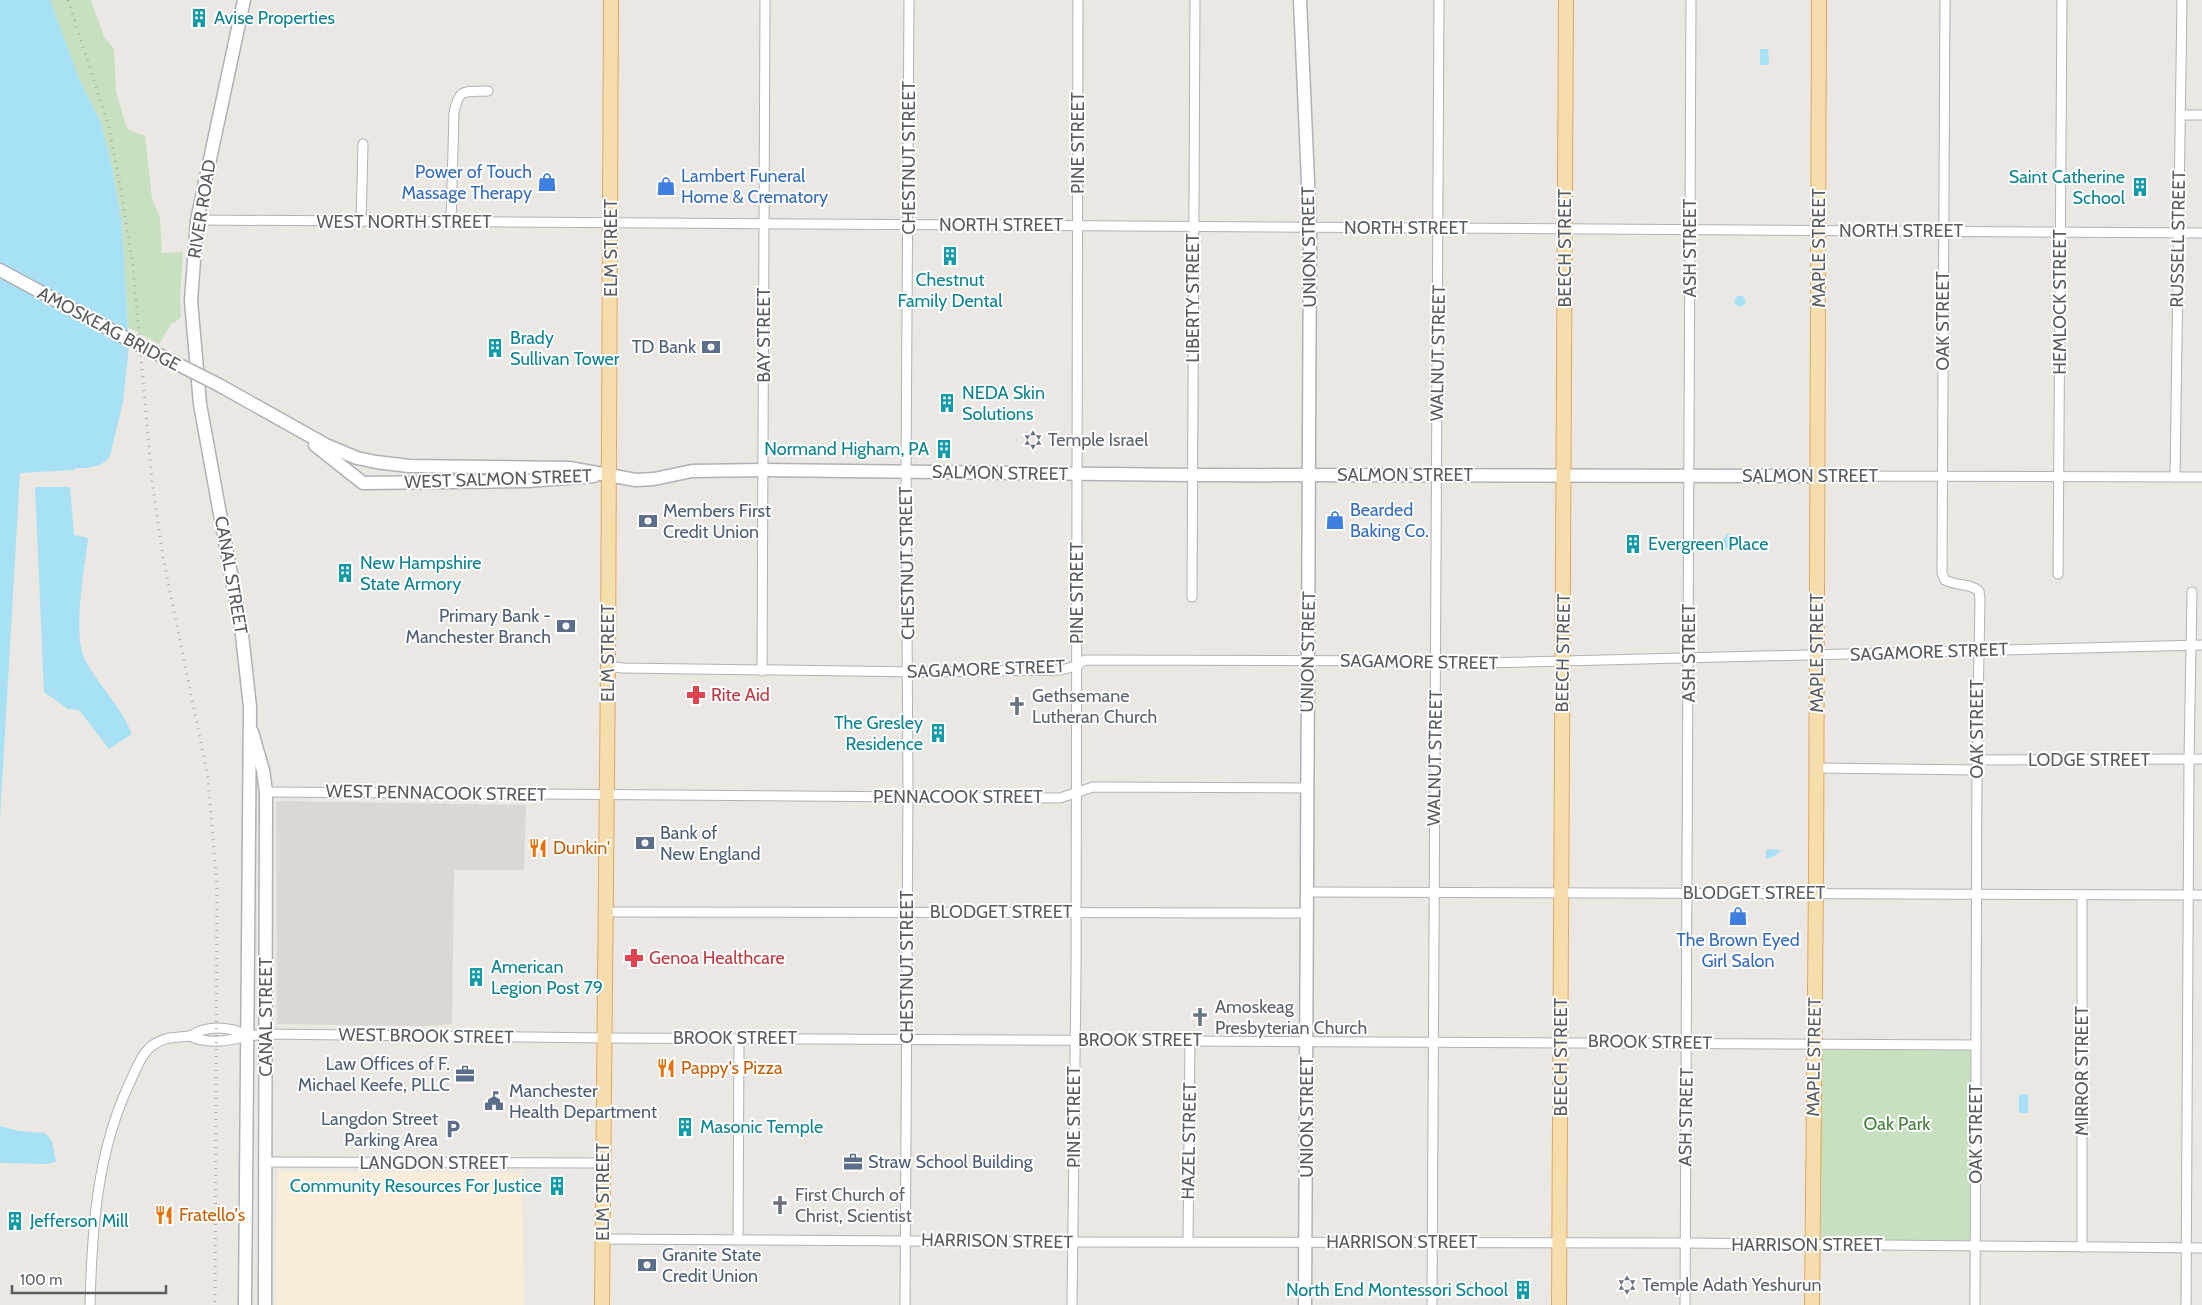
<svg xmlns="http://www.w3.org/2000/svg" width="2202" height="1305" font-family="Cabin,sans-serif">
  <rect width="100%" height="100%" fill="#ebe7e2"/>
  <path fill="#f9ecd8" d="M278 1171 522 1173 524 1305H275Z"/>
  <path fill="#dad7d4" d="M276 801 526 805 524 870H454L452 1024 423 1026 277 1024Z"/>
  <g fill="#c6e0c0">
    <path d="M50 0H91L104 37 114 49 116 92 127 129 145 136 152 199 160 218 162 253 183 252 180 298 181 318 171 324 159 344 128 327 122 224 112 167 101 123 80 81Z"/>
    <path d="M1814 1043 1976 1045 1975 1245 1821 1246Z"/>
  </g>
  <g fill="#a8e1f5">
    <path d="M0 0H50L80 81 101 123 112 167 122 224 129 346 123 402 110 456C104 467 86 469 75 468L74 470 20 473 0 819Z"/>
    <path d="M1760 49H1768L1769 65H1760Z"/>
    <circle cx="1740" cy="301" r="5.5"/>
    <path d="M35 487H70L74 535 88 538C85 566 72 635 85 660 99 686 120 705 132 734L109 749 79 710 68 709 44 692Z"/>
    <path d="M1730 534 1732 538 1729 548 1724 549 1721 543 1726 535Z"/>
    <path d="M1768 849 1781 850 1775 856 1766 859V851Z"/>
    <path d="M2026 1094 2028 1095V1113H2019V1095Z"/>
    <path d="M0 1126 19 1131 45 1133 52 1141 56 1162 47 1164 0 1163Z"/>
  </g>
  <g fill="none" stroke-linecap="round" stroke-linejoin="round">
    <g stroke="#afb3b6" stroke-width="11">
      <g id="street">
        <path d="M1945 0 1942 573 1945 580C1955 586 1970 583 1979 591L1980 600 1977 760 1975 1305"/>
        <path d="M2180 115H2202"/>
        <path d="M197 220 2202 233"/>
        <path d="M361 222 363 144"/>
        <path d="M451 222 454 113C459 87 465 92 488 91"/>
        <path d="M1817 476 2202 477"/>
        <path d="M2175 477 2182 0"/>
        <path d="M2058 574 2062 0"/>
        <path d="M1192 597 1195 0"/>
        <path d="M608 666 623 668 921 672 1061 670 1076 666 1085 660 1425 661 1445 664 2202 645"/>
        <path d="M762 671 765 0"/>
        <path d="M1977 760 2202 759"/>
        <path d="M1817 768 1977 770"/>
        <path d="M266 792 1060 798 1093 787 1307 788"/>
        <path d="M1307 892 2202 895"/>
        <path d="M606 912 1307 913"/>
        <path d="M189 1036C220 1048 235 1036 266 1034L604 1038 1976 1045"/>
        <path d="M264 1162 603 1163"/>
        <path d="M603 1239 1063 1242 1685 1243 2202 1248"/>
        <path d="M738 1239 739 1038"/>
        <path d="M1188 1241 1190 1041"/>
        <path d="M2082 1247V895"/>
        <path d="M90 1305C92 1228 97 1150 131 1080 137 1067 142 1053 153 1045 165 1036 176 1038 189 1036 194 1035 198 1031 203 1030 218 1026 234 1029 247 1035"/>
        <path d="M905 1305 908 786 906 472 909 0"/>
        <path d="M1072 1305 1076 977 1078 0"/>
        <path d="M1432 1305 1439 0"/>
        <path d="M1685 1305 1691 0"/>
        <path d="M2186 1305 2189 759 2192 592"/>
      </g>
    </g>
    <g stroke="#aeb2b6" stroke-width="15">
      <g id="secondary">
        <path d="M244 0 197 220 191 301 200 404 242 635 250 707 245 1305"/>
        <path d="M1300 0 1310 227 1305 1305"/>
        <path d="M0 270 120 335"/>
        <path d="M219 385 326 445 357 458 376 462 409 466 569 468 636 480 654 479 692 471 764 470 1193 475 1817 476"/>
        <path d="M315 445 363 483 527 481 594 476"/>
        <path d="M252 732 263 770 266 792 265 1305"/>
      </g>
    </g>
    <g stroke="#e1a864" stroke-width="16">
      <g id="primary">
        <path d="M602 1305 608 666 611 0"/>
        <path d="M1559 1305 1566 0"/>
        <path d="M1812 1305 1816 884 1819 0"/>
      </g>
    </g>
    <use href="#street" stroke="#fff" stroke-width="9"/>
    <use href="#secondary" stroke="#fff" stroke-width="12"/>
    <use href="#primary" stroke="#f6ddac" stroke-width="14"/>
    <path stroke="#aeafaf" stroke-width="3" stroke-dasharray="1 6" stroke-linecap="butt" d="M68 0 109 127 121 190 133 267 152 481 163 557 208 778 217 887 215 1305"/>
    <g stroke="#aeb2b6" stroke-width="15" stroke-linecap="butt">
      <path id="secondary-bridge" d="M120 335 219 385"/>
    </g>
    <use href="#secondary-bridge" stroke="#fff" stroke-width="12"/>
  </g>
  <defs>
    <g id="building-bare" transform="scale(1.5)"><path d="M-4-6H4V6H1V3H-1V6H-4ZM-2.5-4.3h1.7v1.8h-1.7ZM.8-4.3h1.7v1.8H.8ZM-2.5-1h1.7V.8h-1.7ZM.8-1h1.7V.8H.8Z" fill="#0f9aa8" stroke="#fff" stroke-width="2.5" paint-order="stroke"/></g>
    <g id="shop-bare" transform="scale(1.5)"><path d="M-5-2.5h2.3a2.7 3.5 0 0 1 5.4 0H5L5.5 6h-11ZM-1.5-2.5h3a1.5 2.3 0 0 0-3 0Z" fill="#3f7fe0" stroke="#fff" stroke-width="2.5" paint-order="stroke"/></g>
    <g id="bank-bare" transform="scale(1.5)"><path d="M-6-4H6V4H-6ZM0-2.3a2.3 2.3 0 1 0 0 4.6a2.3 2.3 0 1 0 0-4.6Z" fill="#5c6f8a" stroke="#fff" stroke-width="2.5" paint-order="stroke"/></g>
    <g id="synagogue-bare" transform="scale(1.5)"><path d="M0-6.5L5.6 3.2H-5.6ZM0 6.5L5.6-3.2H-5.6Z" fill="#6b7280" stroke="#fff" stroke-width="2.5" paint-order="stroke"/></g>
    <g id="pharmacy-bare" transform="scale(1.5)"><path d="M-2-6h4v4h4v4h-4v4h-4v-4h-4v-4h4Z" fill="#e0444e" stroke="#fff" stroke-width="2.5" paint-order="stroke"/></g>
    <g id="church-bare" transform="scale(1.5)"><path d="M-1.2-6h2.4v3.5h3.3v2.4h-3.3V6h-2.4V-.1h-3.3v-2.4h3.3Z" fill="#6b7280" stroke="#fff" stroke-width="2.5" paint-order="stroke"/></g>
    <g id="restaurant-bare" transform="scale(1.5)"><path d="M-5-6h1v4h1v-4h1v4h1v-4h1v5L-1.5 .5V6h-2V.5L-5-1ZM5-6V6H3V1.5H1.5Q1.5-4 5-6Z" fill="#e8710a" stroke="#fff" stroke-width="2.5" paint-order="stroke"/></g>
    <g id="office-bare" transform="scale(1.5)"><path d="M-6-3h4V-5.5h4V-3h4V5H-6ZM-1-4.5V-3h2v-1.5ZM-6 0V1H6V0Z" fill="#5c6f8a" stroke="#fff" stroke-width="2.5" paint-order="stroke"/></g>
    <g id="civic-bare" transform="scale(1.5)"><path d="M-.6-6.5H3V-4.5H.6V-3L4-1V1h2V6H-6V1h2V-1L-.6-3ZM-1.2 2.5V6h2.4V2.5Z" fill="#5c6f8a" stroke="#fff" stroke-width="2.5" paint-order="stroke"/></g>
    <g id="parking-bare" transform="scale(1.5)"><path d="M-3.5-5.5H1a3.5 3.5 0 0 1 0 7H-1V5.5H-3.5ZM-1-3.4V-.6H.8a1.4 1.4 0 0 0 0-2.8Z" fill="#5c6f8a" stroke="#fff" stroke-width="2.5" paint-order="stroke"/></g>
  </defs>
  <g fill-rule="evenodd">
    <use href="#building-bare" x="199" y="18"/>
    <use href="#shop-bare" x="547" y="182"/>
    <use href="#shop-bare" x="666" y="186"/>
    <use href="#building-bare" x="2140" y="187"/>
    <use href="#building-bare" x="950" y="256"/>
    <use href="#bank-bare" x="711" y="347"/>
    <use href="#building-bare" x="495" y="348"/>
    <use href="#building-bare" x="947" y="403"/>
    <use href="#synagogue-bare" x="1033" y="440"/>
    <use href="#building-bare" x="944" y="449"/>
    <use href="#shop-bare" x="1335" y="520"/>
    <use href="#bank-bare" x="648" y="521"/>
    <use href="#building-bare" x="1633" y="544"/>
    <use href="#building-bare" x="345" y="573"/>
    <use href="#bank-bare" x="566" y="626"/>
    <use href="#pharmacy-bare" x="696" y="695"/>
    <use href="#church-bare" x="1017" y="706"/>
    <use href="#building-bare" x="938" y="733"/>
    <use href="#bank-bare" x="645" y="843"/>
    <use href="#restaurant-bare" x="538" y="848"/>
    <use href="#shop-bare" x="1738" y="916"/>
    <use href="#pharmacy-bare" x="634" y="958"/>
    <use href="#building-bare" x="476" y="977"/>
    <use href="#church-bare" x="1200" y="1017"/>
    <use href="#restaurant-bare" x="666" y="1068"/>
    <use href="#office-bare" x="465" y="1074"/>
    <use href="#civic-bare" x="494" y="1101"/>
    <use href="#building-bare" x="685" y="1127"/>
    <use href="#parking-bare" x="453" y="1129"/>
    <use href="#office-bare" x="853" y="1162"/>
    <use href="#building-bare" x="557" y="1186"/>
    <use href="#church-bare" x="780" y="1205"/>
    <use href="#restaurant-bare" x="164" y="1215"/>
    <use href="#building-bare" x="15" y="1221"/>
    <use href="#bank-bare" x="647" y="1265"/>
    <use href="#synagogue-bare" x="1627" y="1285"/>
    <use href="#building-bare" x="1523" y="1290"/>
  </g>
  <g text-anchor="middle" stroke-width="4" stroke-linejoin="round" paint-order="stroke">
    <g font-size="18" fill="#0d838f" stroke="#fff" text-anchor="start">
      <text x="214" y="24">Avise Properties</text>
      <text x="2125" y="183" text-anchor="end">Saint Catherine<tspan x="2125" dy="21">School</tspan></text>
      <text x="950" y="286" text-anchor="middle">Chestnut<tspan x="950" dy="21">Family Dental</tspan></text>
      <text x="510" y="344">Brady<tspan x="510" dy="21">Sullivan Tower</tspan></text>
      <text x="962" y="399">NEDA Skin<tspan x="962" dy="21">Solutions</tspan></text>
      <text x="929" y="455" text-anchor="end">Normand Higham, PA</text>
      <text x="1648" y="550">Evergreen Place</text>
      <text x="360" y="569">New Hampshire<tspan x="360" dy="21">State Armory</tspan></text>
      <text x="923" y="729" text-anchor="end">The Gresley<tspan x="923" dy="21">Residence</tspan></text>
      <text x="491" y="973">American<tspan x="491" dy="21">Legion Post 79</tspan></text>
      <text x="700" y="1133">Masonic Temple</text>
      <text x="542" y="1192" text-anchor="end">Community Resources For Justice</text>
      <text x="30" y="1227">Jefferson Mill</text>
      <text x="1508" y="1296" text-anchor="end">North End Montessori School</text>
    </g>
    <g font-size="18" fill="#5a5e61" stroke="#fff">
      <text transform="translate(1078 143) rotate(-90)" y="6">PINE STREET</text>
      <text transform="translate(909 158) rotate(-90)" y="6">CHESTNUT STREET</text>
      <text transform="translate(202 209) rotate(-81)" y="6">RIVER ROAD</text>
      <text x="404" y="228">WEST NORTH STREET</text>
      <text x="1001" y="231">NORTH STREET</text>
      <text x="1406" y="234">NORTH STREET</text>
      <text x="1901" y="237">NORTH STREET</text>
      <text transform="translate(2178 239) rotate(-89)" y="6">RUSSELL STREET</text>
      <text transform="translate(1309 247) rotate(-91)" y="6">UNION STREET</text>
      <text transform="translate(611 248) rotate(-90)" y="6">ELM STREET</text>
      <text transform="translate(1565 248) rotate(-90)" y="6">BEECH STREET</text>
      <text transform="translate(1690 248) rotate(-90)" y="6">ASH STREET</text>
      <text transform="translate(1819 248) rotate(-90)" y="6">MAPLE STREET</text>
      <text transform="translate(1193 298) rotate(-90)" y="6">LIBERTY STREET</text>
      <text transform="translate(2060 302) rotate(-90)" y="6">HEMLOCK STREET</text>
      <text transform="translate(1943 321) rotate(-90)" y="6">OAK STREET</text>
      <text transform="translate(109 329) rotate(28)" y="6">AMOSKEAG BRIDGE</text>
      <text transform="translate(764 335) rotate(-90)" y="6">BAY STREET</text>
      <text transform="translate(1438 353) rotate(-89)" y="6">WALNUT STREET</text>
      <text transform="translate(1000 473) rotate(1)" y="6">SALMON STREET</text>
      <text x="1405" y="481">SALMON STREET</text>
      <text x="1810" y="482">SALMON STREET</text>
      <text transform="translate(498 479) rotate(-2)" y="6">WEST SALMON STREET</text>
      <text transform="translate(907 563) rotate(-91)" y="6">CHESTNUT STREET</text>
      <text transform="translate(231 575) rotate(80)" y="6">CANAL STREET</text>
      <text transform="translate(1077 593) rotate(-90)" y="6">PINE STREET</text>
      <text transform="translate(1308 652) rotate(-89)" y="6">UNION STREET</text>
      <text transform="translate(1929 652) rotate(-2)" y="6">SAGAMORE STREET</text>
      <text transform="translate(608 653) rotate(-90)" y="6">ELM STREET</text>
      <text transform="translate(1563 653) rotate(-89)" y="6">BEECH STREET</text>
      <text transform="translate(1689 653) rotate(-90)" y="6">ASH STREET</text>
      <text transform="translate(1817 653) rotate(-90)" y="6">MAPLE STREET</text>
      <text transform="translate(1419 662) rotate(1)" y="6">SAGAMORE STREET</text>
      <text transform="translate(986 669) rotate(-2)" y="6">SAGAMORE STREET</text>
      <text transform="translate(1977 729) rotate(-90)" y="6">OAK STREET</text>
      <text transform="translate(1435 758) rotate(-89)" y="6">WALNUT STREET</text>
      <text x="2089" y="766">LODGE STREET</text>
      <text transform="translate(436 793) rotate(1)" y="6">WEST PENNACOOK STREET</text>
      <text x="958" y="803">PENNACOOK STREET</text>
      <text x="1754" y="899">BLODGET STREET</text>
      <text x="1001" y="918">BLODGET STREET</text>
      <text transform="translate(907 967) rotate(-90)" y="6">CHESTNUT STREET</text>
      <text transform="translate(266 1017) rotate(-90)" y="6">CANAL STREET</text>
      <text transform="translate(426 1036) rotate(1)" y="6">WEST BROOK STREET</text>
      <text x="735" y="1044">BROOK STREET</text>
      <text x="1140" y="1046">BROOK STREET</text>
      <text transform="translate(1650 1042) rotate(1)" y="6">BROOK STREET</text>
      <text transform="translate(1561 1057) rotate(-90)" y="6">BEECH STREET</text>
      <text transform="translate(1814 1057) rotate(-89)" y="6">MAPLE STREET</text>
      <text transform="translate(2082 1071) rotate(-90)" y="6">MIRROR STREET</text>
      <text transform="translate(1074 1117) rotate(-90)" y="6">PINE STREET</text>
      <text transform="translate(1307 1117) rotate(-90)" y="6">UNION STREET</text>
      <text transform="translate(1686 1117) rotate(-89)" y="6">ASH STREET</text>
      <text transform="translate(1976 1134) rotate(-90)" y="6">OAK STREET</text>
      <text transform="translate(1189 1141) rotate(-89)" y="6">HAZEL STREET</text>
      <text x="434" y="1169">LANGDON STREET</text>
      <text transform="translate(603 1192) rotate(-90)" y="6">ELM STREET</text>
      <text transform="translate(997 1241) rotate(1)" y="6">HARRISON STREET</text>
      <text x="1402" y="1248">HARRISON STREET</text>
      <text x="1807" y="1251">HARRISON STREET</text>
    </g>
    <g font-size="18" fill="#366cbe" stroke="#fff" text-anchor="start">
      <text x="532" y="178" text-anchor="end">Power of Touch<tspan x="532" dy="21">Massage Therapy</tspan></text>
      <text x="681" y="182">Lambert Funeral<tspan x="681" dy="21">Home &amp; Crematory</tspan></text>
      <text x="1350" y="516">Bearded<tspan x="1350" dy="21">Baking Co.</tspan></text>
      <text x="1738" y="946" text-anchor="middle">The Brown Eyed<tspan x="1738" dy="21">Girl Salon</tspan></text>
    </g>
    <g font-size="18" fill="#4e5e75" stroke="#fff" text-anchor="start">
      <text x="696" y="353" text-anchor="end">TD Bank</text>
      <text x="663" y="517">Members First<tspan x="663" dy="21">Credit Union</tspan></text>
      <text x="551" y="622" text-anchor="end">Primary Bank -<tspan x="551" dy="21">Manchester Branch</tspan></text>
      <text x="660" y="839">Bank of<tspan x="660" dy="21">New England</tspan></text>
      <text x="450" y="1070" text-anchor="end">Law Offices of F.<tspan x="450" dy="21">Michael Keefe, PLLC</tspan></text>
      <text x="509" y="1097">Manchester<tspan x="509" dy="21">Health Department</tspan></text>
      <text x="438" y="1125" text-anchor="end">Langdon Street<tspan x="438" dy="21">Parking Area</tspan></text>
      <text x="868" y="1168">Straw School Building</text>
      <text x="662" y="1261">Granite State<tspan x="662" dy="21">Credit Union</tspan></text>
    </g>
    <g font-size="18" fill="#5b616d" stroke="#fff" text-anchor="start">
      <text x="1048" y="446">Temple Israel</text>
      <text x="1032" y="702">Gethsemane<tspan x="1032" dy="21">Lutheran Church</tspan></text>
      <text x="1215" y="1013">Amoskeag<tspan x="1215" dy="21">Presbyterian Church</tspan></text>
      <text x="795" y="1201">First Church of<tspan x="795" dy="21">Christ, Scientist</tspan></text>
      <text x="1642" y="1291">Temple Adath Yeshurun</text>
    </g>
    <g font-size="18" fill="#be3a42" stroke="#fff" text-anchor="start">
      <text x="711" y="701">Rite Aid</text>
      <text x="649" y="964">Genoa Healthcare</text>
    </g>
    <g font-size="18" fill="#c56008" stroke="#fff" text-anchor="start">
      <text x="553" y="854">Dunkin'</text>
      <text x="681" y="1074">Pappy's Pizza</text>
      <text x="179" y="1221">Fratello's</text>
    </g>
    <g font-size="18" fill="#457d3d" stroke="#fff">
      <text x="1897" y="1130">Oak Park</text>
    </g>
  </g>
  <path d="M12 1285v8h154v-8" fill="none" stroke="#5a5e61" stroke-width="2.5"/>
  <text x="20" y="1285" font-size="15" fill="#5a5e61" stroke="#ffffff" stroke-width="4" paint-order="stroke">100 m</text>
</svg>
